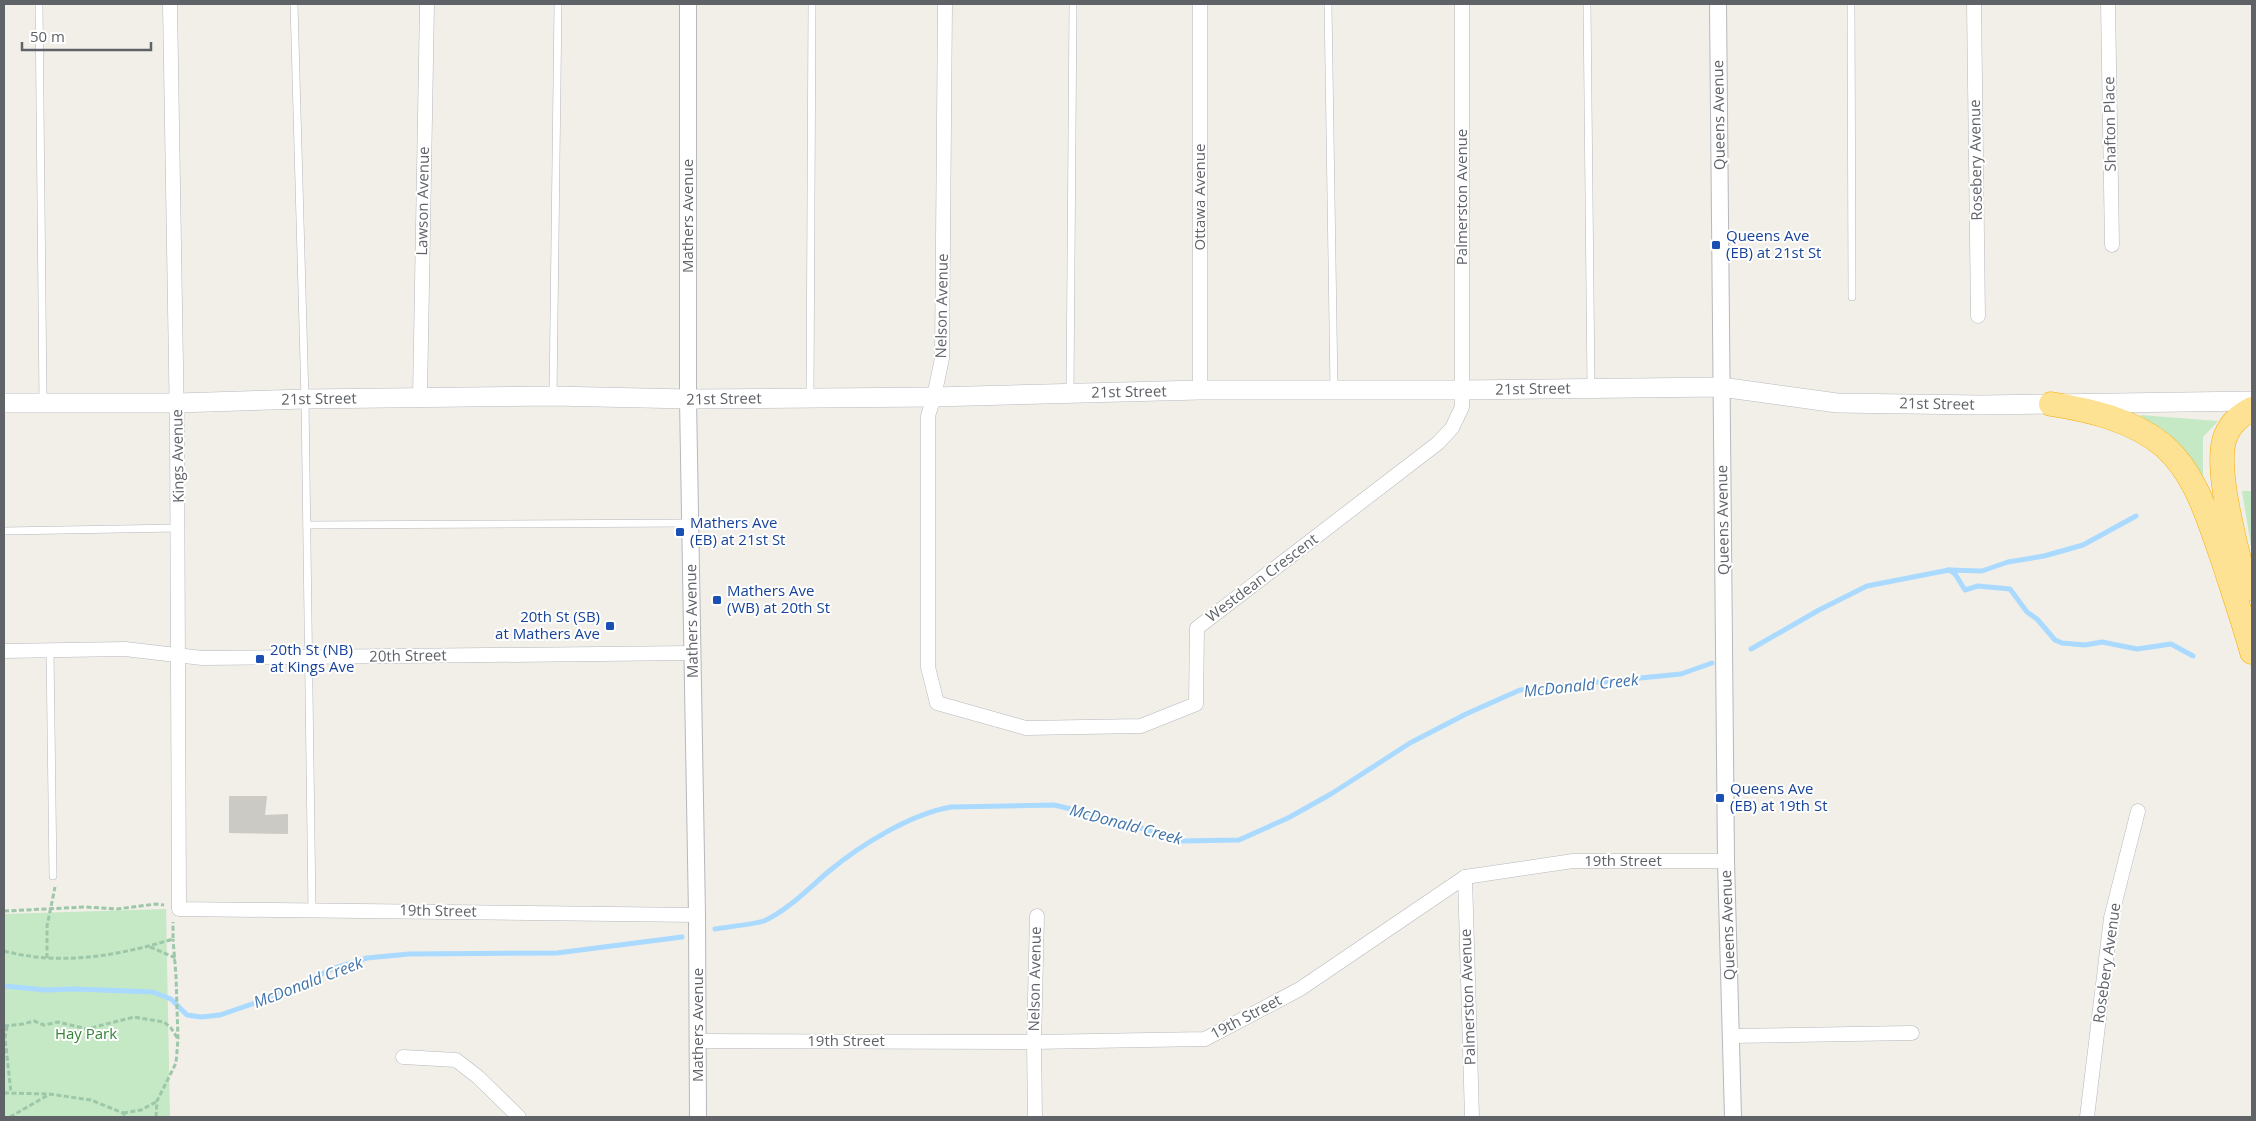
<svg xmlns="http://www.w3.org/2000/svg" width="2256" height="1121" font-family="'Open Sans',sans-serif">
  <rect width="100%" height="100%" fill="#f1efe8"/>
  <g fill="#c5e8c5">
    <path d="M2140 415 2218 421 2203 437V478Z"/>
    <path d="M2242 491H2252V552Z"/>
    <path d="M166 909 170 1117H4V914Z"/>
  </g>
  <g fill="none" stroke-linecap="round" stroke-linejoin="round">
    <g stroke="#aadaff" stroke-width="5">
      <path d="M1949 570 1955 574 1965 590 1978 586 2010 589 2027 612 2037 619 2055 640 2062 643 2085 645 2102 642 2137 649 2171 644 2193 656"/>
      <path d="M1751 649 1819 610 1867 586 1949 570 1982 571 2008 562 2044 556 2083 545 2136 516"/>
      <path d="M715 929C727 927 755 924 764 921 788 910 808 889 828 872 859 846 910 814 951 807L1054 805 1105 817 1183 841 1239 840 1288 818 1331 794 1410 743 1466 714 1520 690 1681 674 1712 663"/>
      <path d="M4 986 46 990 75 989 153 992 171 999 187 1015 201 1017 220 1015 255 1003 291 989 332 969 367 958 409 954 557 953 682 937"/>
    </g>
  </g>
  <path fill="#cccac5" d="M229 796H267L265 815 288 814V834L229 833Z"/>
  <g fill="none" stroke-linecap="round" stroke-linejoin="round">
    <g stroke="#b5b8bc" stroke-width="8">
      <g id="service">
        <path d="M39 4 43 402"/>
        <path d="M294 4 305 399 312 910"/>
        <path d="M1328 4 1334 389"/>
        <path d="M1587 4 1591 387"/>
        <path d="M1851 4 1852 297"/>
        <path d="M1070 392 1073 4"/>
        <path d="M553 396 558 4"/>
        <path d="M810 397 812 4"/>
        <path d="M307 525 690 523"/>
        <path d="M4 531 178 528"/>
        <path d="M50 650 53 876"/>
      </g>
    </g>
    <g stroke="#b5b8bc" stroke-width="15">
      <g id="minor">
        <path d="M170 4 177 427 179 909 697 915"/>
        <path d="M945 4 942 358 934 397 928 416V667L937 703 1026 728 1141 726 1196 704 1197 628 1438 443 1452 428 1462 407V4"/>
        <path d="M1974 4 1978 316"/>
        <path d="M2108 4 2112 245"/>
        <path d="M1200 390V4"/>
        <path d="M420 397 427 4"/>
        <path d="M4 651 125 649 202 658 692 653"/>
        <path d="M1465 877 1472 1117"/>
        <path d="M1731 1036 1912 1033"/>
        <path d="M698 1041 1034 1042 1205 1039 1300 989 1465 877 1573 861H1726"/>
        <path d="M403 1057 456 1060 478 1077 519 1117"/>
        <path d="M1035 1117 1034 1042 1037 916"/>
        <path d="M2087 1117 2111 918 2138 811"/>
      </g>
    </g>
    <g stroke="#b5b8bc" stroke-width="18">
      <g id="tertiary">
        <path d="M688 4V399L697 915 698 1117"/>
        <path d="M1718 4 1726 861 1733 1117"/>
      </g>
    </g>
    <g stroke="#b6babf" stroke-width="20">
      <path id="secondary" d="M4 403H177L305 399 553 396 688 399 934 397 1200 390H1461L1721 387 1837 403 1980 405 2252 401"/>
    </g>
    <g stroke="#f9ab00" stroke-width="25">
      <g id="motorway">
        <path d="M2051 404C2090 410 2133 420 2164 446 2196 474 2208 518 2222 557 2232 588 2243 620 2252 652"/>
        <path d="M2246 589C2239 555 2212 466 2226 435 2231 423 2240 415 2252 409"/>
      </g>
    </g>
    <g stroke="#9cc7a9" stroke-width="3" stroke-dasharray="5 2.5" stroke-linecap="butt">
      <path d="M4 911 85 907 117 909 156 904 164 905"/>
      <path d="M150 947 176 958"/>
      <path d="M4 951C60 966 118 956 173 939V922"/>
      <path d="M47 958V926L55 887"/>
      <path d="M4 1026 23 1024 34 1021 44 1025 58 1022 87 1029 134 1017 164 1022 171 1028 178 1039"/>
      <path d="M7 1026 5 1038 11 1093"/>
      <path d="M4 1093 49 1094 91 1100 123 1113 126 1117"/>
      <path d="M123 1113 141 1110 156 1102"/>
      <path d="M10 1117 48 1095"/>
      <path d="M156 1117 157 1101 176 1063 178 1039 176 976 173 939"/>
    </g>
    <use href="#service" stroke="#fff" stroke-width="7"/>
    <use href="#minor" stroke="#fff" stroke-width="14"/>
    <use href="#tertiary" stroke="#fff" stroke-width="16"/>
    <use href="#secondary" stroke="#fff" stroke-width="19"/>
    <use href="#motorway" stroke="#fde293" stroke-width="24"/>
  </g>
  <g fill="#1a4fb4" stroke="#fff" stroke-width="2">
    <rect x="1711" y="240" width="10" height="10" rx="2.5"/>
    <rect x="675" y="527" width="10" height="10" rx="2.5"/>
    <rect x="712" y="595" width="10" height="10" rx="2.5"/>
    <rect x="605" y="621" width="10" height="10" rx="2.5"/>
    <rect x="255" y="654" width="10" height="10" rx="2.5"/>
    <rect x="1715" y="793" width="10" height="10" rx="2.5"/>
  </g>
  <g text-anchor="middle" stroke-width="4" stroke-linejoin="round" paint-order="stroke">
    <g font-size="15" fill="#5f6368" stroke="#fff">
      <text transform="translate(1719 115) rotate(-91)" y="5">Queens Avenue</text>
      <text transform="translate(2110 124) rotate(-91)" y="5">Shafton Place</text>
      <text transform="translate(1976 160) rotate(-91)" y="5">Rosebery Avenue</text>
      <text transform="translate(1200 197) rotate(-90)" y="5">Ottawa Avenue</text>
      <text transform="translate(1462 197) rotate(-90)" y="5">Palmerston Avenue</text>
      <text transform="translate(423 201) rotate(-89)" y="5">Lawson Avenue</text>
      <text transform="translate(688 216) rotate(-90)" y="5">Mathers Avenue</text>
      <text transform="translate(942 306) rotate(-89)" y="5">Nelson Avenue</text>
      <text transform="translate(1533 389) rotate(-1)" y="5">21st Street</text>
      <text transform="translate(1129 392) rotate(-1)" y="5">21st Street</text>
      <text transform="translate(319 399) rotate(-1)" y="5">21st Street</text>
      <text transform="translate(724 399) rotate(-1)" y="5">21st Street</text>
      <text transform="translate(1937 404) rotate(1)" y="5">21st Street</text>
      <text transform="translate(178 456) rotate(-91)" y="5">Kings Avenue</text>
      <text transform="translate(1723 520) rotate(-91)" y="5">Queens Avenue</text>
      <text transform="translate(1262 578) rotate(-37)" y="5">Westdean Crescent</text>
      <text transform="translate(692 621) rotate(-91)" y="5">Mathers Avenue</text>
      <text transform="translate(408 656) rotate(-1)" y="5">20th Street</text>
      <text x="1623" y="866">19th Street</text>
      <text transform="translate(438 911) rotate(1)" y="5">19th Street</text>
      <text transform="translate(1728 925) rotate(-92)" y="5">Queens Avenue</text>
      <text transform="translate(2107 963) rotate(-82)" y="5">Rosebery Avenue</text>
      <text transform="translate(1035 979) rotate(-89)" y="5">Nelson Avenue</text>
      <text transform="translate(1468 997) rotate(-92)" y="5">Palmerston Avenue</text>
      <text transform="translate(1246 1017) rotate(-28)" y="5">19th Street</text>
      <text transform="translate(698 1025) rotate(-90)" y="5">Mathers Avenue</text>
      <text x="846" y="1046">19th Street</text>
    </g>
    <g font-size="15" fill="#164399" stroke="#fff" text-anchor="start">
      <text x="1726" y="241">Queens Ave<tspan x="1726" dy="17">(EB) at 21st St</tspan></text>
      <text x="690" y="528">Mathers Ave<tspan x="690" dy="17">(EB) at 21st St</tspan></text>
      <text x="727" y="596">Mathers Ave<tspan x="727" dy="17">(WB) at 20th St</tspan></text>
      <text x="600" y="622" text-anchor="end">20th St (SB)<tspan x="600" dy="17">at Mathers Ave</tspan></text>
      <text x="270" y="655">20th St (NB)<tspan x="270" dy="17">at Kings Ave</tspan></text>
      <text x="1730" y="794">Queens Ave<tspan x="1730" dy="17">(EB) at 19th St</tspan></text>
    </g>
    <g font-size="15" fill="#348238" stroke="#fff">
      <text x="86" y="1039">Hay Park</text>
    </g>
    <g font-size="16" font-style="italic" fill="#4174aa" stroke="#fff">
      <text transform="translate(1581 685) rotate(-6)" y="6">McDonald Creek</text>
      <text transform="translate(1126 824) rotate(15)" y="6">McDonald Creek</text>
      <text transform="translate(308 982) rotate(-21)" y="6">McDonald Creek</text>
    </g>
  </g>
  <rect width="2256" height="1121" fill="none" stroke="#5f6368" stroke-width="10"/>
  <path d="M22 42v8h129v-8" fill="none" stroke="#5f6368" stroke-width="2.5"/>
  <text x="30" y="42" font-size="15" fill="#5f6368" stroke="#ffffff" stroke-width="4" paint-order="stroke">50 m</text>
</svg>
